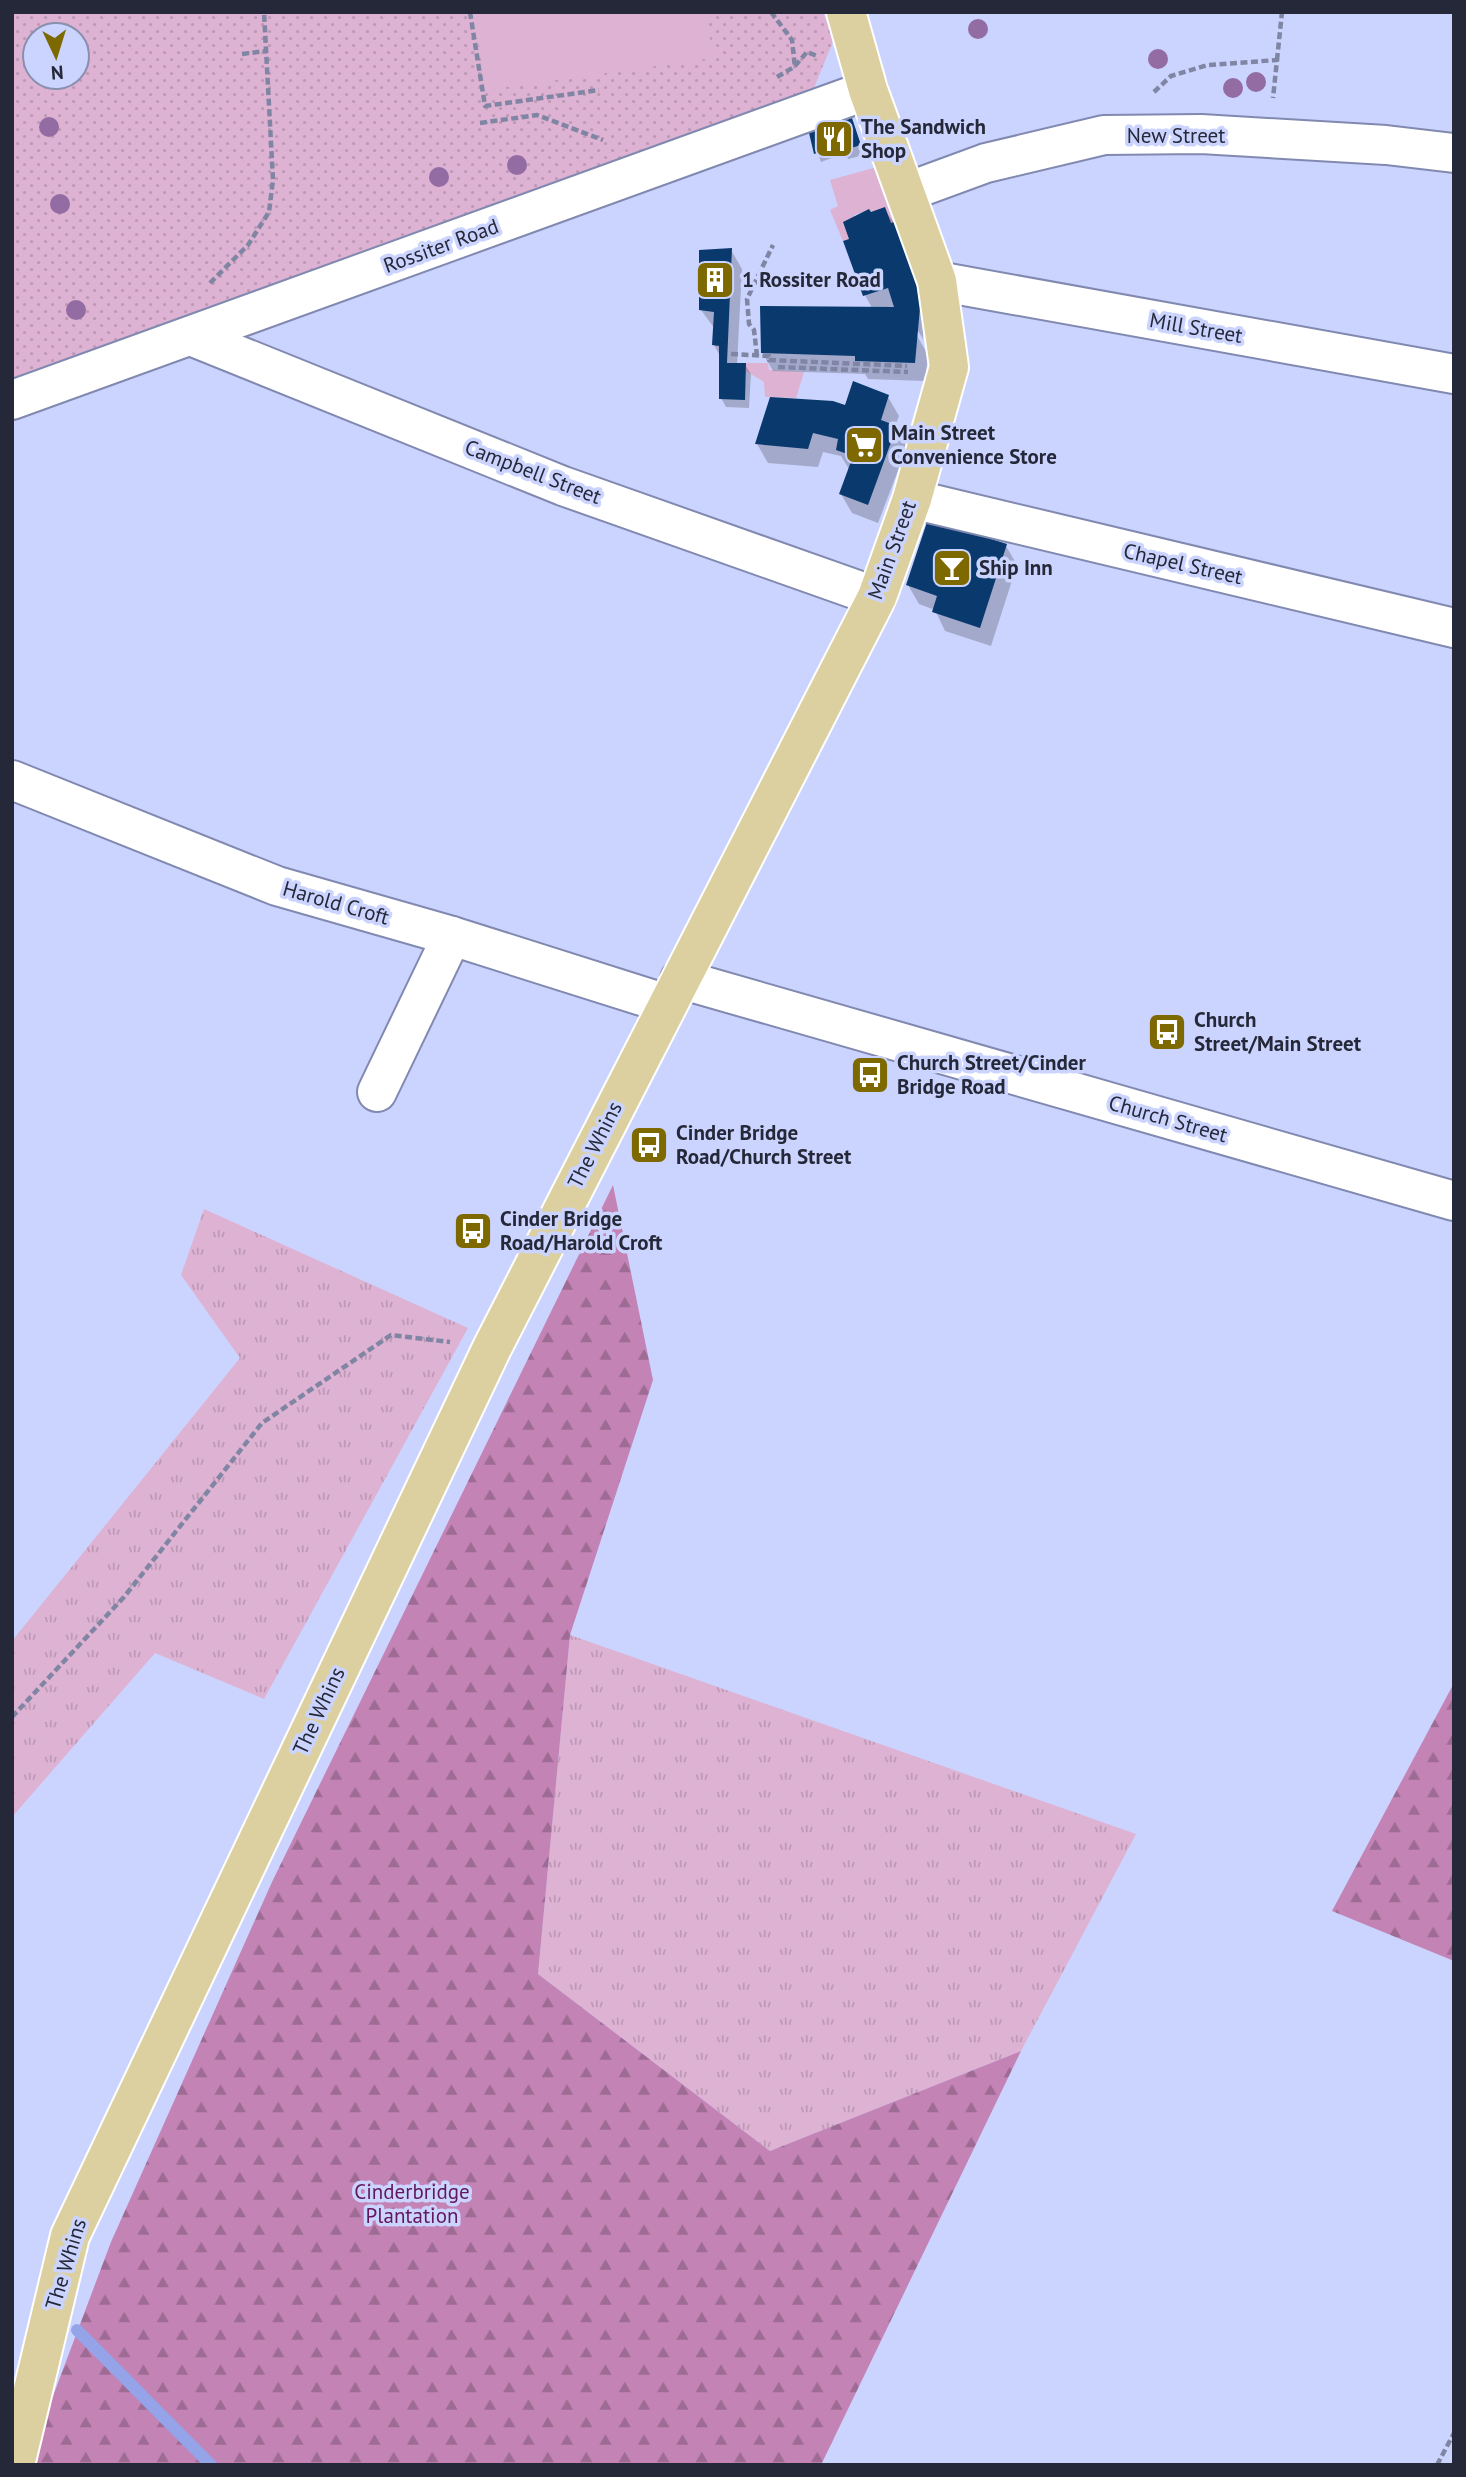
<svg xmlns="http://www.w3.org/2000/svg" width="1466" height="2477" font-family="'PT Sans',sans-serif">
  <defs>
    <pattern id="grass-tufts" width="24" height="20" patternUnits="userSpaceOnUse" patternTransform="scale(1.75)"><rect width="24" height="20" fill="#ddb2d3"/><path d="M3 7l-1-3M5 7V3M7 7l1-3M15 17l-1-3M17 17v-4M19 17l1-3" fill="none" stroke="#be99b6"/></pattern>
    <pattern id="forest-firs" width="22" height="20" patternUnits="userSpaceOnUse" patternTransform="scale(1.75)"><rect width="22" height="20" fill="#c383b5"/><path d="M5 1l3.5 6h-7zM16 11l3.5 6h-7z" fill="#9e6b94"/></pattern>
    <pattern id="park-dots" width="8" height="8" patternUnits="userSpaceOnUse" patternTransform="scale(1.75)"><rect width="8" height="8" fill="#ddb2d3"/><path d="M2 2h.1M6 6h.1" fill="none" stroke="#be99b6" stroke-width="1.8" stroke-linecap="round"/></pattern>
  </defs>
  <rect width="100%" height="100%" fill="#cbd4fe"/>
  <g fill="url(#grass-tufts)">
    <path d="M204 1209 468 1328 264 1699 155 1653 12 1817V1641L240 1358 181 1275Z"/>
    <path d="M570 1635 1136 1834 1021 2051 770 2151 538 1974Z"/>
  </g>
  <g fill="url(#forest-firs)">
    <path d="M613 1185 653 1380 570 1635 538 1974 770 2151 1021 2051 821 2465H27L111 2242 272 1882Z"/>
    <path d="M1454 1683V1961L1332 1911Z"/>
  </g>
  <path fill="url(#park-dots)" fill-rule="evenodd" d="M12 12H823L834 39 809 100 12 391ZM35 35H77V77H35Z"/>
  <g fill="#ddb2d3">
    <path d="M474 12H706L713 58 486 90Z"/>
    <path d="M877 167 898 221 891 223 869 210 854 215 849 239 843 241 830 210 838 206 830 180Z"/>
    <path d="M746 363H768L769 370 804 372 796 398 765 397 764 382 746 371Z"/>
  </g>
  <g fill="#0003">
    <path d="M851 120 864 155 848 159 845 153 821 162 811 134Z"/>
    <path d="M884 209 908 242 924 319 923 339 915 326 912 327 928 355 925 381 868 379 865 374 773 371 762 352 872 308 865 295 851 240 871 214Z"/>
    <path d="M731 250 742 269 737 364 745 365 751 374 749 408 726 407 721 398 720 356 714 345 715 329 701 310Z"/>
    <path d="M888 397 899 416 895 426 907 447 878 523 852 513 841 494 849 469 841 456 823 452 818 467 768 463 757 444 846 407Z"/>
    <path d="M1006 546 1017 565 991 646 945 631 935 610 919 604 908 585Z"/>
  </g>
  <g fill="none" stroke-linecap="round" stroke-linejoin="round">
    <path stroke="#95a3e9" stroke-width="12" d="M77 2330 211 2465"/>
  </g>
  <g fill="#09396d">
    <path d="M852 118 861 145 841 151 839 145 814 154 809 133Z"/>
    <path d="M885 207 891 223 898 221 918 277 921 297 915 363 855 361V356L761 353 760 306 894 307 888 288 863 296 843 241 849 239 843 222 869 209 871 212Z"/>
    <path d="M732 248 727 363H746L745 400 719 399V346L712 345 714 312 699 310V250Z"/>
    <path d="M853 381 889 395 881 420 897 426 868 505 839 494 853 456 836 450 838 439 813 433 808 449 755 444 770 397 833 401 845 405Z"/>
    <path d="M928 519 1007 544 980 628 932 612 937 596 906 585Z"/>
  </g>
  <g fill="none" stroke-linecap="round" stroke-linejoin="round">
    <g stroke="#8189b0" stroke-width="42">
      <g id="minor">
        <path d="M907 192 986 163 1104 135 1201 134 1386 145 1454 153"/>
        <path d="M937 281 1454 374"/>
        <path d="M193 337 563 486 877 597"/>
        <path d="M12 400 868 90"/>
        <path d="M912 499 1454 628"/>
        <path d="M12 780 277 886 452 936 667 1004"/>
        <path d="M680 979 1454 1201"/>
        <path d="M377 1092 452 936"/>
      </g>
    </g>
    <g stroke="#fff" stroke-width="42">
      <path id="major" d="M15 2465 70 2236 492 1348 877 597 912 499 949 367 937 281 868 90 846 12"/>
    </g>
    <g stroke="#7f85a3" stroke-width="4.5" stroke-dasharray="7 3.5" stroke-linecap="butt">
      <path d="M470 12 485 106 599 90"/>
      <path d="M771 12 792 40 795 68"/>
      <path d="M242 54 266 51"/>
      <path d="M1277 60 1282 12"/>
      <path d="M777 77 794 67 807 52 817 56"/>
      <path d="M1154 92 1171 76 1208 65 1277 60 1273 98"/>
      <path d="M480 123 537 115 603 140"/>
      <path d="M210 283 248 245 269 212 273 180 264 12"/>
      <path d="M731 354 769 356V360L907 366"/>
      <path d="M757 356 754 330 749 324 747 299 773 245"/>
      <path d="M778 367 908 372"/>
      <path d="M12 1717 124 1597 262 1423 391 1335 450 1342"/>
      <path d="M1437 2465 1454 2433"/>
    </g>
    <use href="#minor" stroke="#fff" stroke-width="38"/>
    <use href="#major" stroke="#dcd0a1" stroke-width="38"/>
  </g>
  <g fill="#926ca3">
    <circle cx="978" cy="29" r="10"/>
    <circle cx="1158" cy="59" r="10"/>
    <circle cx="1256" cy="82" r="10"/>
    <circle cx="1233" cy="88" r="10"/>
    <circle cx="49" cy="127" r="10"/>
    <circle cx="517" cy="165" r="10"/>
    <circle cx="439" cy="177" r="10"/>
    <circle cx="60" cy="204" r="10"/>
    <circle cx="76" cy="310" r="10"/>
  </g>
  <defs>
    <g id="restaurant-square" transform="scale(2.0125)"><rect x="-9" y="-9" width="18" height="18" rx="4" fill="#7e6800" stroke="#cbd4fe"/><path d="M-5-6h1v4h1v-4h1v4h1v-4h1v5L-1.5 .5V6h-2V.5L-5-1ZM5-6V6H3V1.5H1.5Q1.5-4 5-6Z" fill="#fff"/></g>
    <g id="building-square" transform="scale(2.0125)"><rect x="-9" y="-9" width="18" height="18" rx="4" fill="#7e6800" stroke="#cbd4fe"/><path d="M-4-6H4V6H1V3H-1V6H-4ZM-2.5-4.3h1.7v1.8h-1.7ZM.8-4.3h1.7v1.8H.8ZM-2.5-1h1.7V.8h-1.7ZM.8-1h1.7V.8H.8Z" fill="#fff"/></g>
    <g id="supermarket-square" transform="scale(2.0125)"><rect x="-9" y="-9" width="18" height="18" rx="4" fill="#7e6800" stroke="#cbd4fe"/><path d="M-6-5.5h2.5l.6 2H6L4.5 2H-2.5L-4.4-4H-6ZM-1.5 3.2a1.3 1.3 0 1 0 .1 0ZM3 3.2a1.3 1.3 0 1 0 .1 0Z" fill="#fff"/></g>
    <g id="bar-square" transform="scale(2.0125)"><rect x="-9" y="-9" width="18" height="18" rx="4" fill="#7e6800" stroke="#cbd4fe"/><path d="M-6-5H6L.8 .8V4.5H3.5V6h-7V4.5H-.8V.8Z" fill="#fff"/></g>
    <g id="bus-square" transform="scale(2.0125)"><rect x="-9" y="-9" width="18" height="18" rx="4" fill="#7e6800" stroke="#cbd4fe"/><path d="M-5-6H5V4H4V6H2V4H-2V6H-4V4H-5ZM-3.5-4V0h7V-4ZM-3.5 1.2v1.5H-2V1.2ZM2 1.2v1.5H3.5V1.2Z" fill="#fff"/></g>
  </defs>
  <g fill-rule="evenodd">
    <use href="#restaurant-square" x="834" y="139"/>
    <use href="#building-square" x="715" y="280"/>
    <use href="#supermarket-square" x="864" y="445"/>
    <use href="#bar-square" x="952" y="568"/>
    <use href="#bus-square" x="1167" y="1032"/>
    <use href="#bus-square" x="870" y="1075"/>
    <use href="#bus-square" x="649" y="1145"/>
    <use href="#bus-square" x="473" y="1231"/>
  </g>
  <g text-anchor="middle" stroke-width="7" stroke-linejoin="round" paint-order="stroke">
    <g font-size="21" font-weight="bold" fill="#252838" stroke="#cbd4fe" text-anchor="start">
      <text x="861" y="134">The Sandwich<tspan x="861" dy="24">Shop</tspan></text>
      <text x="742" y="287">1 Rossiter Road</text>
      <text x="891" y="440">Main Street<tspan x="891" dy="24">Convenience Store</tspan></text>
      <text x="979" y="575">Ship Inn</text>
      <text x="1194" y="1027">Church<tspan x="1194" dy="24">Street/Main Street</tspan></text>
      <text x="897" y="1070">Church Street/Cinder<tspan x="897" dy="24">Bridge Road</tspan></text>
      <text x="676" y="1140">Cinder Bridge<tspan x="676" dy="24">Road/Church Street</tspan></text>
      <text x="500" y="1226">Cinder Bridge<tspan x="500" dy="24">Road/Harold Croft</tspan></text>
    </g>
    <g font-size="21" fill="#252838" stroke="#cbd4fe">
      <text x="1176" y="143">New Street</text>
      <text transform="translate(441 246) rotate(-20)" y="7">Rossiter Road</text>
      <text transform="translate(1196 328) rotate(10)" y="7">Mill Street</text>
      <text transform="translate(533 472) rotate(21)" y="7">Campbell Street</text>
      <text transform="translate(892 550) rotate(-70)" y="7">Main Street</text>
      <text transform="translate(1183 564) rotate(13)" y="7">Chapel Street</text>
      <text transform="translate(336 903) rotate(16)" y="7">Harold Croft</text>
      <text transform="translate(1168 1119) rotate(16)" y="7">Church Street</text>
      <text transform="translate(595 1145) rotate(-63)" y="7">The Whins</text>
      <text transform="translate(319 1711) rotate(-65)" y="7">The Whins</text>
      <text transform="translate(66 2264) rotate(-73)" y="7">The Whins</text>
    </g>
    <g font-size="21" fill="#631758" stroke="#cbd4fe">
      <text x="412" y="2199">Cinderbridge<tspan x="412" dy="24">Plantation</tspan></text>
    </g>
  </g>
  <rect width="1466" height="2477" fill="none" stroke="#252838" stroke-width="28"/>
  <g transform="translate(56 56) rotate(176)"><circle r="33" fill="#cbd4fe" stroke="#898faf" stroke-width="2"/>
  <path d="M0-5L12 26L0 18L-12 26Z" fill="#7e6800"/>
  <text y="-10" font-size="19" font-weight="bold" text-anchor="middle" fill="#252838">N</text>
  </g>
</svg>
